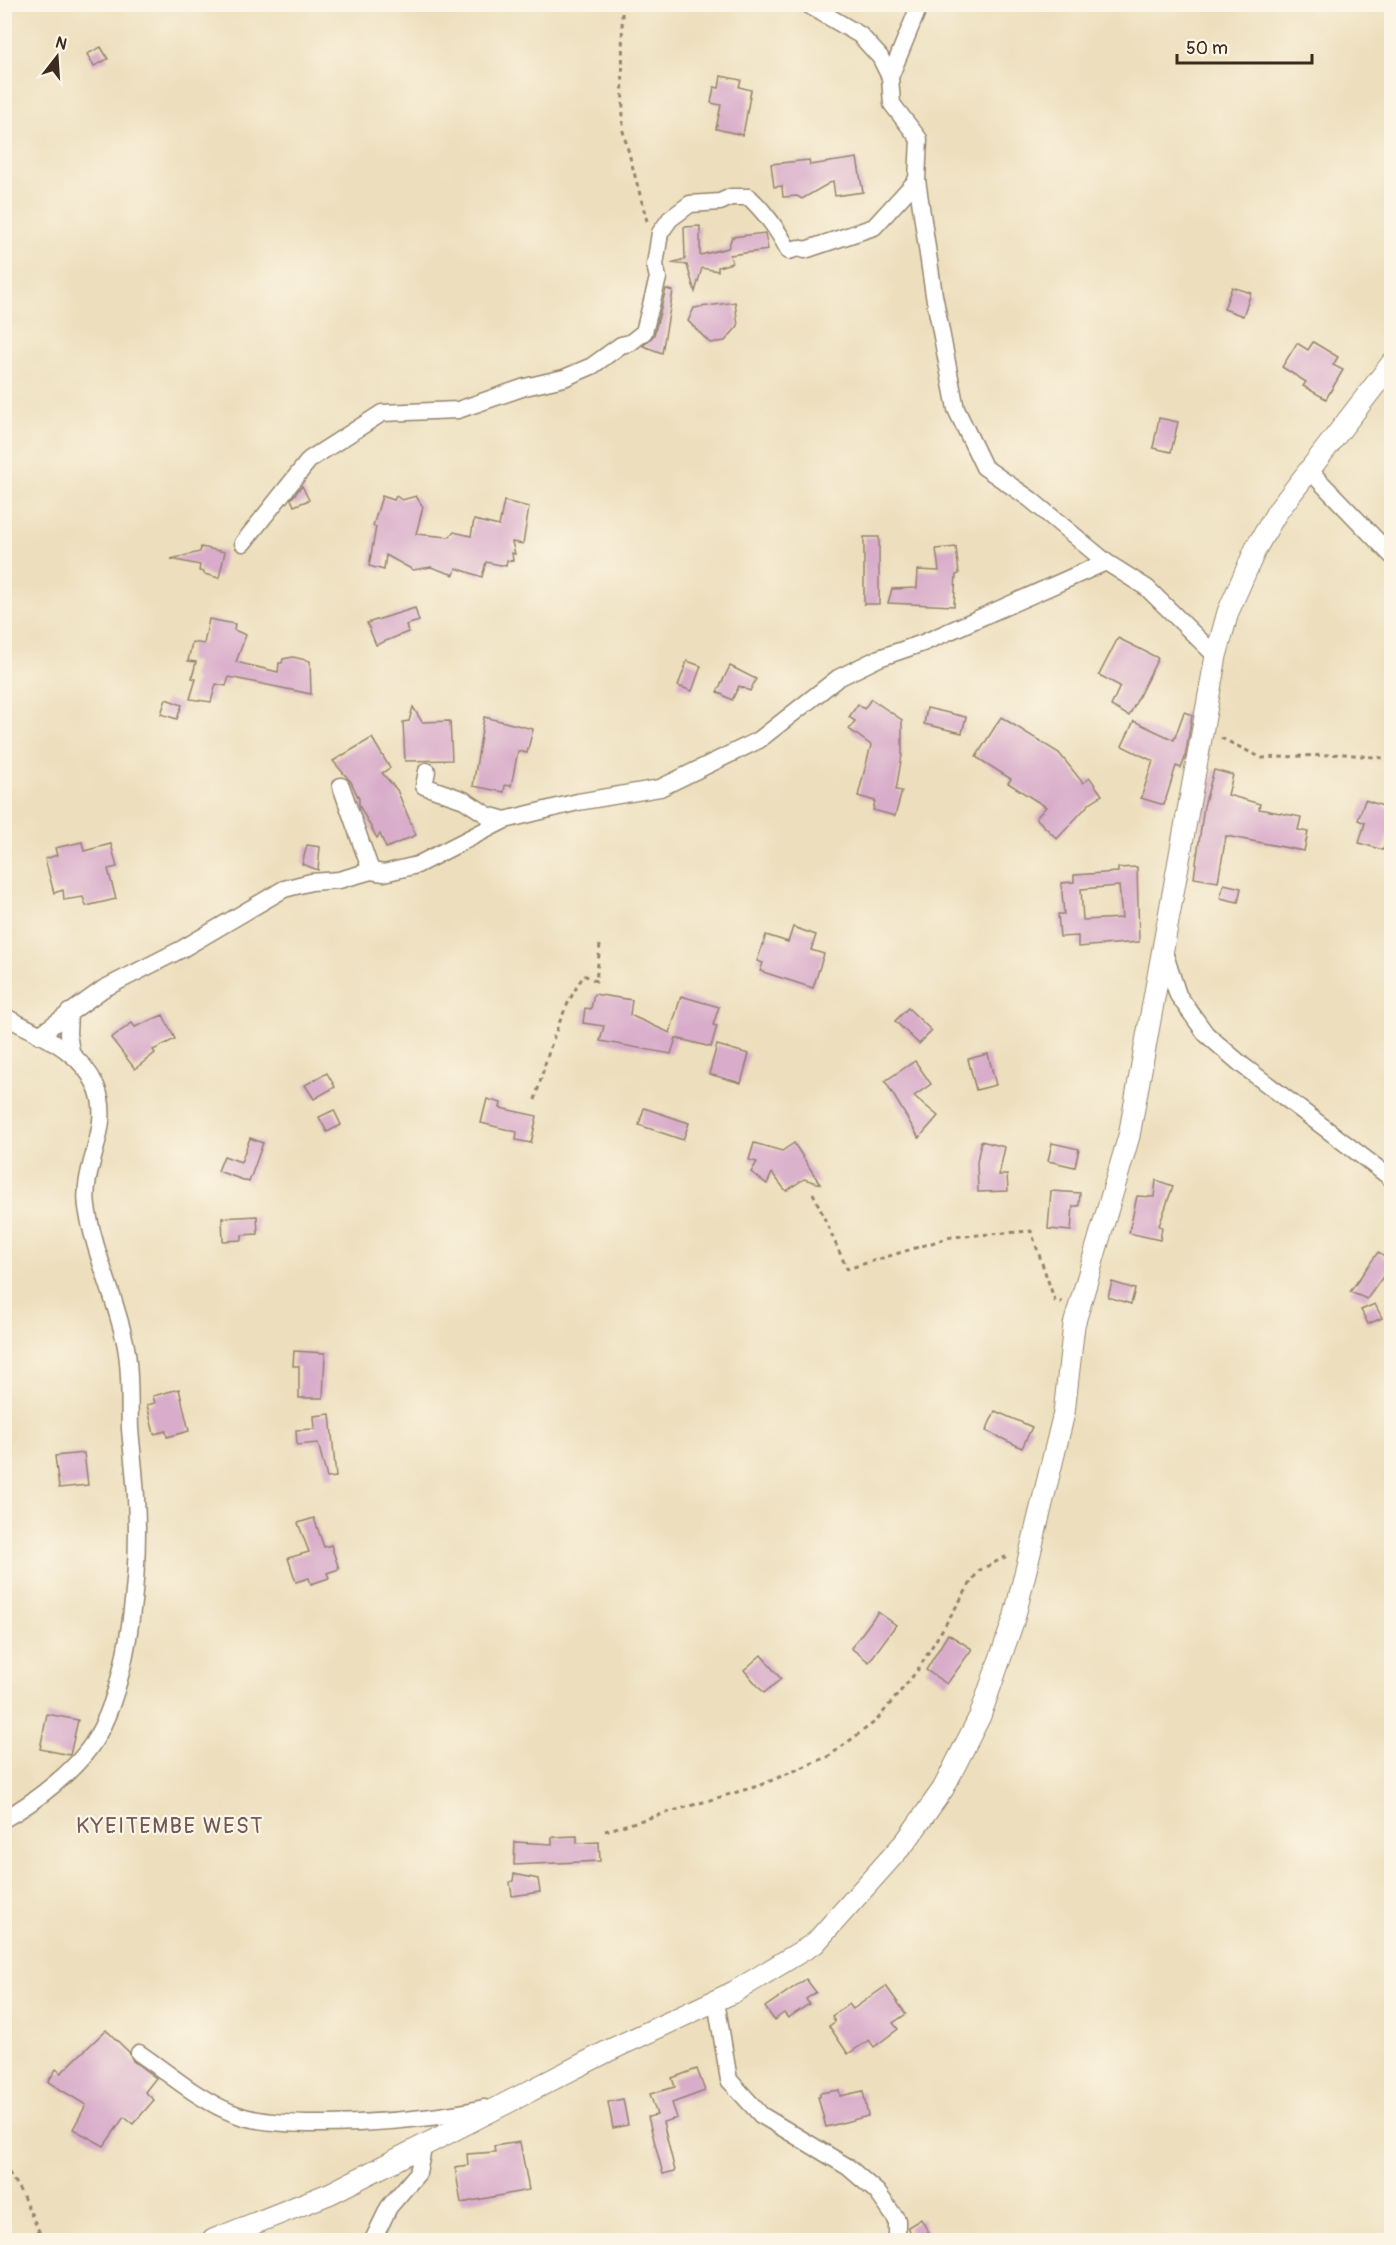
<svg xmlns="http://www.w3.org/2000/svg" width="1396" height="2245" font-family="Pangolin,sans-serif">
  <rect width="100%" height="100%" fill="#fcf5e5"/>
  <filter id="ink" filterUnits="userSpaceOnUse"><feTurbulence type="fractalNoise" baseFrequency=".0167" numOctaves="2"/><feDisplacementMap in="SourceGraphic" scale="12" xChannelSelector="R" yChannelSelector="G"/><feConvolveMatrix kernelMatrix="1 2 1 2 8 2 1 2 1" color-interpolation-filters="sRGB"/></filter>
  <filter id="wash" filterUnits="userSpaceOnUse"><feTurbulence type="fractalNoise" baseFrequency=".008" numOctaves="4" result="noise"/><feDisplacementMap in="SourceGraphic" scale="24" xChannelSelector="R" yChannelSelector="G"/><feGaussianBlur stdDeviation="1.35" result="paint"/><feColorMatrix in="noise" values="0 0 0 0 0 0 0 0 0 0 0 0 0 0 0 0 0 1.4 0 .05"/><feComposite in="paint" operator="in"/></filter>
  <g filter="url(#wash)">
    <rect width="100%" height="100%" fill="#eddfbd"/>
    <g id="blocks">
      <g fill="#d8acca" fill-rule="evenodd">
        <path d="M101 47 108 59 94 66 87 54Z"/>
        <path d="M721 76 741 80 739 87 751 90 743 135 716 129 721 105 711 103 714 87 719 88Z"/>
        <path d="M857 158 863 192 835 196 833 181 802 199 797 196 783 197 782 186 774 187 771 164 809 160 810 165Z"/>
        <path d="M700 226V255L728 248 732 237 765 233 768 250 730 255 732 263 718 267V271L702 268 695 292 687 265 671 263 685 259 684 227Z"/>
        <path d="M1232 287 1251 293 1243 316 1224 309Z"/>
        <path d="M666 289 673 291 662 353 643 346 654 335Z"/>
        <path d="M735 302 738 326 725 341 710 343 688 321 694 308Z"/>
        <path d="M1313 342 1338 357 1333 365 1343 370 1326 399 1303 386 1306 382 1282 367 1297 343 1308 350Z"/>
        <path d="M1159 418 1178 422 1171 452 1153 448Z"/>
        <path d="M302 486 309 500 294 506 291 499Z"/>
        <path d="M382 496 394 500 396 496 402 500 416 496 423 507 416 534 449 537 454 532 471 536 474 520 499 526 504 501 529 507 523 544 512 542 515 554 512 553 513 561 507 560 506 566 486 562 482 577 456 568 454 575 431 567 413 570 386 555 384 570 369 566 376 527 373 526Z"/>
        <rect x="864" y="537" width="15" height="67"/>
        <path d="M201 547 225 552 219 578 204 574V572L199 571 200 565 171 559 200 552Z"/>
        <path d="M956 547 959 574 956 575 954 606 888 603 892 589 917 588 918 570 939 571 936 549Z"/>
        <path d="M415 608 419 621 406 625 408 632 376 645 367 623Z"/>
        <path d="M209 619 235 624 234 630 246 635 236 662 278 672 279 663H282L283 659 293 657 310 661 311 694 229 677 226 686 216 684 211 702 190 699 196 679 192 678 196 662 188 661 192 642 204 644Z"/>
        <path d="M1118 638 1158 658 1129 716 1111 706 1120 686 1099 675Z"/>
        <path d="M687 661 701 666 692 691 678 686Z"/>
        <path d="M730 666 756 679 750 691 739 686 732 700 717 692Z"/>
        <path d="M166 699 182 705 177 719 161 714Z"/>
        <path d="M871 699 902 720V755L896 790 902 791 895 816 873 810 875 801 858 796 871 745 849 729 855 721 849 717 858 704 864 709Z"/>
        <path d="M413 707 422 722 450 721 452 760 405 761 403 722 409 721Z"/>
        <path d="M927 708 966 717 962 733 924 724Z"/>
        <path d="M1184 712 1192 715 1185 758 1181 768 1176 766 1164 805 1141 798 1153 761 1122 746 1134 721 1174 740Z"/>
        <path d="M484 717 533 729 527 753 518 751 511 786 505 785 504 792 473 786Z"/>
        <path d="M1001 717 1059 753 1083 783 1090 778 1102 795 1090 803 1057 839 1036 818 1046 807 1008 783 1011 779 976 757Z"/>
        <path d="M372 738 390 768 382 773 397 790 416 835 386 848 380 834 377 838 359 805V799L351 782 333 761Z"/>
        <path d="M1214 770 1233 775 1228 795 1260 804 1259 809 1301 817 1298 830 1308 832 1304 851 1226 836 1218 882 1194 878 1204 806Z"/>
        <path d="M1365 800 1392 809V825L1383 850 1359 843 1365 823 1358 820Z"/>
        <path d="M82 842 84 851 111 844 117 867 108 869 116 899 86 906 83 897 64 900 63 890 54 893 45 859 57 855 55 848Z"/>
        <path d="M307 845 320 847 318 870 302 864Z"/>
        <path d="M1137 867 1139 942 1078 947V936L1060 937 1058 914H1064L1061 883 1074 882V875L1118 872V868ZM1119 886 1122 918 1083 920 1081 889Z"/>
        <path d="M1224 884 1241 888 1238 902 1220 898Z"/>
        <path d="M793 927 816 935 811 950 824 954 813 988 760 971 763 963 757 961 766 935 788 942Z"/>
        <path d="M594 994 632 1000 630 1015 670 1033 681 996 719 1007 713 1025 717 1026 711 1047 676 1038 671 1054 600 1041 604 1026 583 1023 585 1008 591 1009Z"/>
        <path d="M908 1008 932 1031 919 1044 895 1021Z"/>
        <path d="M163 1015 175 1039 153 1050 155 1053 135 1069 111 1038 132 1023 135 1027Z"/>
        <path d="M717 1045 749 1054 741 1083 709 1074Z"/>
        <path d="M988 1054 996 1085 976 1090 968 1059Z"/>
        <path d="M915 1061 931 1084 914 1096 938 1116 919 1138 885 1081Z"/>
        <path d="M327 1073 335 1087 314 1099 305 1085Z"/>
        <path d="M487 1099 501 1103 500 1108 537 1116 531 1143 516 1140 517 1132 481 1123Z"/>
        <path d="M644 1108 689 1123 683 1140 639 1125Z"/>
        <path d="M334 1110 341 1125 327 1132 319 1117Z"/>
        <path d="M250 1138 263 1143 249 1182 218 1171 224 1156 241 1162Z"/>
        <path d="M981 1141 1005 1147 999 1175H1007L1008 1191 978 1192 977 1162Z"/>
        <path d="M754 1143 782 1151 794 1143 820 1184 804 1179 786 1191 772 1173 767 1184 751 1172 757 1162 749 1160Z"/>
        <path d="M1052 1143 1079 1149 1075 1167 1048 1161Z"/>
        <path d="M1156 1180 1173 1186 1159 1226 1162 1227 1160 1240 1129 1233 1137 1196 1154 1197Z"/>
        <path d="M1051 1191 1080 1193 1079 1206H1073L1071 1231 1048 1229Z"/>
        <path d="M257 1216 258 1234 242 1235V1240L223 1241 222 1218Z"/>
        <path d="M1378 1252 1392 1264 1367 1299 1350 1292Z"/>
        <path d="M1112 1282 1135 1289 1131 1304 1108 1297Z"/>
        <path d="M1375 1304 1382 1318 1368 1324 1361 1310Z"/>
        <path d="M294 1351 325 1353 323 1398H299V1366H293Z"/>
        <path d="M179 1389 189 1431 167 1437 166 1431 154 1434 147 1405 155 1403 153 1396Z"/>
        <path d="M995 1411 1032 1427 1022 1448 986 1431Z"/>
        <path d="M330 1414 336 1477 327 1478 318 1443 297 1445 296 1430 315 1429 314 1416Z"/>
        <path d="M84 1453 88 1485 59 1488 55 1456Z"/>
        <path d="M314 1518 324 1547 331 1545 339 1569 327 1573 329 1578 311 1584 309 1578 296 1582 288 1558 309 1552 298 1523Z"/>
        <path d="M878 1612 896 1625 869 1662 851 1648Z"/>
        <path d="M948 1634 972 1649 947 1684 926 1670Z"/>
        <path d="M761 1655 781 1679 764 1693 744 1670Z"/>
        <path d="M47 1714 78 1720 70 1755 40 1749Z"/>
        <path d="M577 1836V1843L599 1842 600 1861 514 1865 515 1842 552 1844V1837Z"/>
        <path d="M514 1874 538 1879 540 1892 512 1896 510 1882 513 1881Z"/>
        <path d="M806 1979 816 1992 806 1999 809 2004 788 2018 784 2013 774 2020 765 2007Z"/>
        <path d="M886 1986 906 2014 893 2023 898 2029 874 2047 869 2040 848 2054 829 2026 835 2022 832 2016 849 2004 853 2009Z"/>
        <path d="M106 2030 129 2052 133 2061 156 2078 145 2092 154 2100 133 2124 124 2117 104 2146 73 2129 86 2105 48 2082 56 2069 61 2073Z"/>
        <path d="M697 2069 705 2091 672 2103 677 2118 663 2122 675 2171 663 2174 648 2117 657 2115 650 2094 675 2087 672 2078Z"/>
        <path d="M839 2090 840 2096 863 2091 868 2116 826 2127 818 2097H820V2093Z"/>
        <path d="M623 2099 628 2125 613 2128 608 2102Z"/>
        <path d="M520 2142 529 2190 461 2203 455 2167 468 2165 467 2154 495 2152 494 2146Z"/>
        <path d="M921 2219 930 2235 915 2241 908 2227Z"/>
      </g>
    </g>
  </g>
  <g filter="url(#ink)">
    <use href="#blocks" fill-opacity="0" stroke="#94846e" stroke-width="1.5"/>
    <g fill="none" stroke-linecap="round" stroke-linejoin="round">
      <g stroke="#94846e" stroke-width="19">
        <g id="minor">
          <path d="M807 4 860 35 880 57 890 77 892 104 919 139 917 180 934 295 956 409 984 467 1030 499 1106 562 1147 588 1216 656"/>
          <path d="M890 77 920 4"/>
          <path d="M1309 470 1392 556"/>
          <path d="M243 543 310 459 382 413 458 410 525 387 564 378 592 366 621 345 630 343 644 332 658 278 655 265 660 233 670 219 690 204 720 202 731 197H749C766 213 778 230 789 251L798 248 805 250 874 227 917 180"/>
          <path d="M427 771 424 786 464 800 487 815 505 820"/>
          <path d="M341 786 371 871"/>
          <path d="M1164 952 1178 995 1206 1034 1242 1065 1392 1179"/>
          <path d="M69 1012 68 1034 71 1051"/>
          <path d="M4 1016C39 1035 79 1048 96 1086 114 1127 81 1166 87 1207 94 1254 117 1300 126 1347 131 1374 129 1403 130 1429 132 1452 135 1475 136 1498 140 1566 131 1678 96 1738 79 1768 35 1802 4 1819"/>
          <path d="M39 1035 103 989 182 949 284 889 311 882 339 880 371 871 384 873 417 865 505 820 578 802 660 788 759 740 838 678 879 658 923 643 1106 562"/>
          <path d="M716 2001 729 2080 761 2115 848 2167 877 2192 897 2220V2240"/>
          <path d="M139 2053C170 2074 200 2101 235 2114 283 2133 433 2121 484 2108"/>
          <path d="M373 2240 389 2207 418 2173 424 2144"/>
        </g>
      </g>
      <g stroke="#94846e" stroke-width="23">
        <path id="tertiary" d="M213 2240 331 2193 610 2050 734 1992 815 1943 906 1841 943 1789 980 1716 1014 1619 1064 1413 1074 1325 1129 1136 1216 656 1228 612 1256 548 1277 512 1392 363"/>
      </g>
      <g stroke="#94846e" stroke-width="3" stroke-dasharray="4.5 4.5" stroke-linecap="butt">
        <path d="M622 4 623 131 647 221"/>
        <path d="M1221 738 1262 758 1344 754 1392 759"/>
        <path d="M535 1100C547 1056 558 1015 584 975L596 981 600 945"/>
        <path d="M813 1193 847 1269 951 1237 1031 1231 1055 1301 1062 1302"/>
        <path d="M605 1831 761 1785 829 1756 876 1721 917 1671 978 1571 1009 1555"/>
        <path d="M4 2165 22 2194 43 2240"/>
      </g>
      <use href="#minor" stroke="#fff" stroke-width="16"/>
      <use href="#tertiary" stroke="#fff" stroke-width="21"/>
    </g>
  </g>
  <g text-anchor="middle" stroke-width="4.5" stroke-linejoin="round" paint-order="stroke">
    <g font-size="22" letter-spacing="1.5" fill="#72585a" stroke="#fcf5e5">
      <text x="170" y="1833">KYEITEMBE WEST</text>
    </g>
  </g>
  <rect width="1396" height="2245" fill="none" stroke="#fcf5e5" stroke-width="24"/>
  <g transform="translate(57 57) rotate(17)" stroke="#fcf5e5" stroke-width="4.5" paint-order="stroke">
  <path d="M0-4.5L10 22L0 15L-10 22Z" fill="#3b2a1e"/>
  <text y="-9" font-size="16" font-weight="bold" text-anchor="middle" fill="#3b2a1e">N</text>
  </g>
  <path d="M1177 54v9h135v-9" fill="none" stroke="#3b2a1e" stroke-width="3"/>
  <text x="1186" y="54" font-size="18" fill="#3b2a1e" stroke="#fcf5e5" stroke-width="4.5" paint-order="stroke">50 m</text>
</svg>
